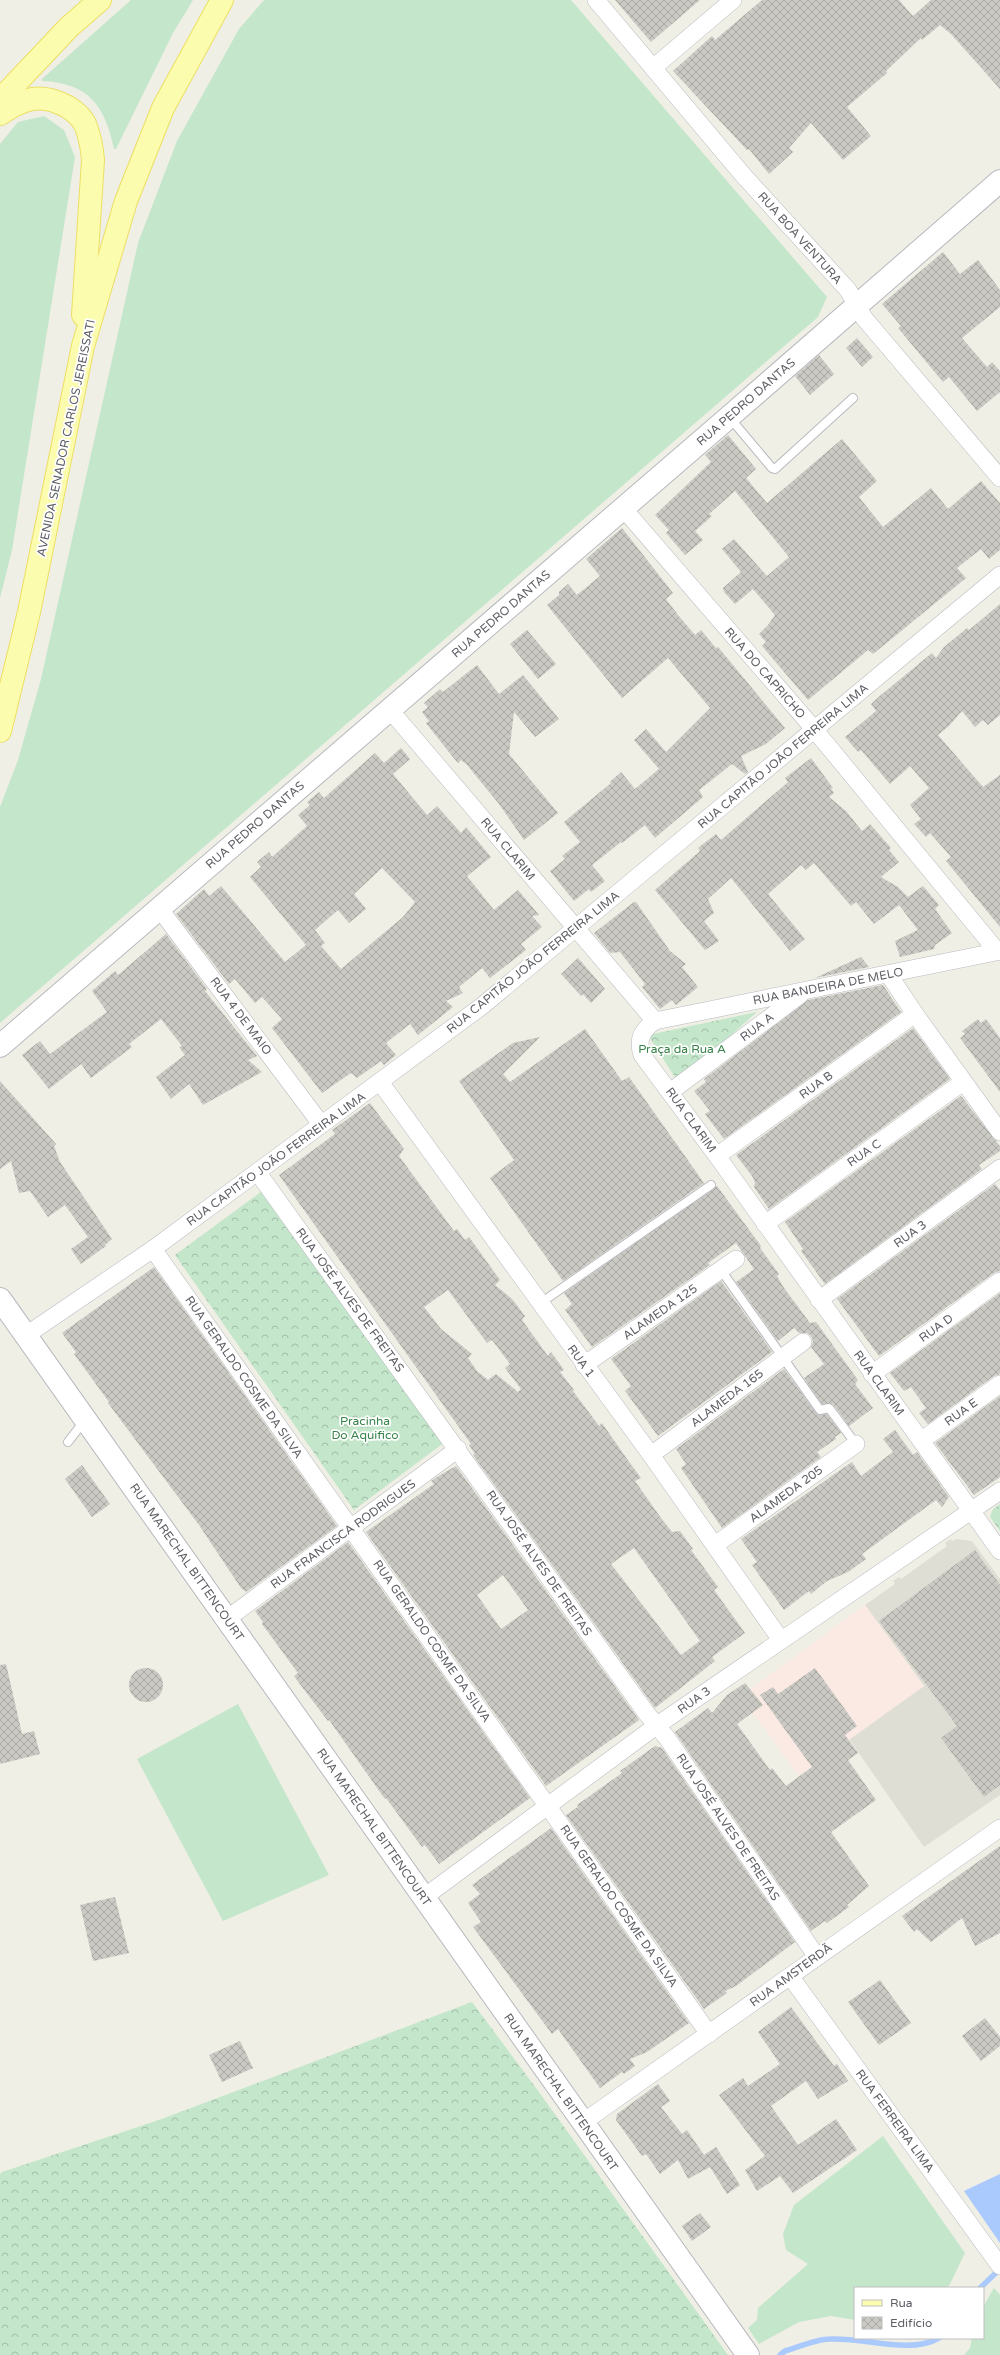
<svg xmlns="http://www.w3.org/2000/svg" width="1000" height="2355" font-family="'Varela Round',sans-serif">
  <defs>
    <pattern id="forest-crowns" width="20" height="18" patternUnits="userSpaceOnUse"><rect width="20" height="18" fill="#c4e6ca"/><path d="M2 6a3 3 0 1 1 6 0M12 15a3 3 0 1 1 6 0" fill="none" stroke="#a2bea8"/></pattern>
    <pattern id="building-cross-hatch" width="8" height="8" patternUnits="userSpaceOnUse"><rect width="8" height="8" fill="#cbc9c3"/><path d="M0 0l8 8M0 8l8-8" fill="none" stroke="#a8a7a2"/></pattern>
  </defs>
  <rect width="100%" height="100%" fill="#efefe6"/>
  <path fill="#dfded4" d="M951 1539 952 1541 957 1539 972 1541 1000 1579V1795L924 1847 849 1739 924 1686 865 1605 895 1584 893 1581 899 1577 901 1579 947 1546 945 1543Z"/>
  <path fill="#fbeae4" d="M865 1605 924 1686 799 1776 744 1701 749 1690Z"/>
  <g fill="#c4e6ca">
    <path d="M131 0H193L173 33 116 149H114C105 106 89 83 42 81V79Z"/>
    <path d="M264 0H571L827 297 818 317 0 1023V807L18 760 41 679 138 243 177 141 239 29Z"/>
    <path d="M44 116 64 130 75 157 12 550 0 598V144L18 122Z"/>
    <path d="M238 1704 329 1875 223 1921 137 1759Z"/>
    <path d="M883 2136 965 2253 948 2288H855V2320L831 2316 799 2322 759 2344 748 2328 757 2320 758 2308 808 2264 786 2250 783 2234 794 2205Z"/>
    <path d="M994 2288 1000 2295V2355H964L970 2348 972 2338H983V2307Z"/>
  </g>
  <g fill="url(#forest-crowns)">
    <path d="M757 1012 678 1082 648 1035Z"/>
    <path d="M262 1191 445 1442 354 1510 175 1255Z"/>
    <path d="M1000 1504V1531L990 1517 993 1509Z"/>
    <path d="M472 2002 536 2088 728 2355H0V2174L2 2172 159 2120Z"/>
  </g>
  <path fill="#aac9fc" d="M1000 2174V2243L964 2191Z"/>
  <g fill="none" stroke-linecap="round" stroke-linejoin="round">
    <g stroke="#aac9fc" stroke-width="5.5">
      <path d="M980 2288 1000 2269"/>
      <path d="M780 2355 785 2351C799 2347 816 2339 830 2339 865 2337 909 2355 939 2338"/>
    </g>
  </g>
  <g fill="url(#building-cross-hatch)" fill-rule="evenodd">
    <path d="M615 0H700L651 42Z"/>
    <path d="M762 0H899L913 16 931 0H1000V89L951 34 940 25 922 40 921 38 886 71 887 73 847 107 871 136 843 160 811 123 789 148 793 152 769 174 749 149 747 150 673 71 712 36 715 40Z"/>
    <path d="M943 252 960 274 978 260 1000 290V307L962 338 987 367 992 362 1000 371V392L977 411 949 377 943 382 898 328 901 326 882 304Z"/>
    <path d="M857 338 873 357 862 367 846 348Z"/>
    <path d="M819 355 834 374 810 395 795 376Z"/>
    <path d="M728 435 756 469 746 478 767 503 842 439 877 481 859 497 883 527 931 488 948 509 981 481 1000 503V550L989 559 981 549 957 568 966 578 873 654 868 650 808 700 762 646 766 642 759 634 768 625 775 615 753 589 735 604 724 592 723 588 741 572 722 549 734 539 767 576 789 557 735 491 709 514 712 516 695 531 703 540 685 555 666 533 669 530 655 515 711 462 705 455Z"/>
    <path d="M622 528 673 593 666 599 678 615 695 635 701 630 716 648 718 647 785 728 766 744 741 756 748 772 745 774 732 764 699 790 703 797 655 838 645 825 622 843 621 842 592 865 605 881 591 892 589 889 574 901 550 871 565 859 562 856 580 842 564 822 611 783 610 782 621 772 635 789 659 769 634 740 646 729 666 752 710 708 668 658 622 698 547 605 559 595V592L568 584 577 595 600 576 586 559Z"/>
    <path d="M1000 604V715L988 725 983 720 975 727 962 711 949 726 938 735 983 787 1000 775V927L946 861 951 857 930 833 926 837 914 824 921 819 910 805 929 788 910 766 890 784 861 750 858 752 845 737 876 711 871 704 881 695 932 653 936 658 944 647 967 628 969 630Z"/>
    <path d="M527 630 556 664 538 679 510 644Z"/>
    <path d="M477 665 499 694 523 675 559 719 535 737 514 712 509 754 558 813 524 840 499 804 467 765 461 760 458 763 452 756 426 723 429 721 422 712 428 707 424 703 440 689 443 692Z"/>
    <path d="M401 748 410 759 393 774 427 815 437 806 461 833 466 827 491 857 467 876 494 910 518 890 539 915 532 916 542 927 521 944 526 950 490 978 482 968 459 987 463 993 446 1001 453 1007 418 1035 410 1024 386 1043 396 1055 384 1065 381 1061 357 1078 351 1073 322 1093 272 1028 282 1019 262 997 255 1003 235 979 229 984 176 914 204 889 209 896 221 886 285 962 306 945 250 877 261 867 257 862 269 852 272 857 307 826 298 815 310 805 307 802 319 792 324 798 375 753 384 763ZM382 868 415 902 403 917 341 969 321 946 325 943 315 930 338 910 349 923 366 909 354 894Z"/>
    <path d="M811 758 833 788 831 789 834 793 829 797 846 811 862 831 870 824 891 848 889 850 899 862 881 877 898 887 908 897 923 886 939 905 935 909 952 933 935 945 934 949 900 957 895 941 918 930 899 905 874 924 856 902 851 906 814 863 806 870 801 865 768 894 805 939 790 951 731 878 708 899 714 913 704 921 719 941 705 950 655 890 700 851 698 848 716 834 721 840 788 782 785 778Z"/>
    <path d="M634 902H636L670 951 686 964 682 967 698 987 676 1005 672 1000 660 1009 642 987 645 984 620 952 610 953 594 933Z"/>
    <path d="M166 934 207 989 205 991 257 1056 248 1060 262 1072 203 1105 189 1084 171 1099 156 1077 185 1055 179 1047 182 1046 161 1019 129 1044 132 1047 91 1078 81 1064 49 1089 22 1055 40 1041 50 1054 107 1012 92 991 115 971 118 975Z"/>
    <path d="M861 957 869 967 815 978Z"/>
    <path d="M578 958 605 989 591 1003 583 994 581 996 561 974Z"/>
    <path d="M883 985 901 1012 724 1139 705 1114 710 1111 694 1091 706 1082 704 1079 808 1000Z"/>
    <path d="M978 1019 981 1023 986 1019 1000 1038V1092L960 1038 965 1034 962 1031Z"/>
    <path d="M913 1028 950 1079 769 1209 754 1187 755 1182 752 1176 736 1155Z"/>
    <path d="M585 1029 622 1081 629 1077 704 1183 563 1281 490 1178 514 1160 459 1081 513 1043 540 1037 503 1074 510 1082Z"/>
    <path d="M0 1081 56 1144 54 1146 60 1162 112 1239 105 1245 106 1246 81 1264 71 1249 88 1237 65 1205 48 1217 30 1191 19 1193 11 1161 0 1169Z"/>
    <path d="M961 1096 1000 1146V1151L979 1165 982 1169 825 1284 801 1251 803 1249 785 1222Z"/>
    <path d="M370 1103 404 1149 399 1156 454 1231 457 1229 465 1240 469 1237 487 1262 500 1280 495 1285 512 1299 525 1316 522 1320 548 1356 551 1352 564 1370 560 1372 574 1390 573 1391 599 1426 602 1423 627 1459 641 1478 635 1481 661 1518 672 1532 680 1531 693 1549 691 1550 718 1587 714 1590 745 1633 712 1657 715 1661 655 1708 473 1455 475 1454 469 1445 471 1444 279 1175 335 1134 332 1130ZM448 1290 487 1343 492 1340 510 1364 505 1368 521 1389 518 1392 496 1374 488 1380 477 1371 468 1358 472 1354 441 1329 424 1307ZM634 1548 700 1641 681 1655 611 1564Z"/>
    <path d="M995 1184 1000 1190V1271L994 1273 879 1356 837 1299Z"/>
    <path d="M717 1186 761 1246 760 1248 779 1274 777 1276 784 1288 810 1323 816 1322 858 1380 855 1384 873 1408 849 1426 833 1404H822L804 1378 824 1364 811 1347 813 1341 811 1336 807 1333H799L794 1328 778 1341 736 1282 754 1269 736 1243 708 1263 710 1265 592 1347 565 1310 572 1304 564 1293Z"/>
    <path d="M154 1267 337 1526 246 1592 241 1588 199 1525 108 1403 109 1402 74 1354 76 1352 62 1333Z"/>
    <path d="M721 1281 772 1352 658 1436 625 1391 631 1386 611 1359Z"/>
    <path d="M1000 1293V1374L994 1376 928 1424 919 1413 926 1408 911 1387 904 1391 890 1373Z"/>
    <path d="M784 1369 816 1413 818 1415 827 1414 841 1433 835 1437 836 1439 817 1452 821 1457 722 1528 681 1468 686 1464 676 1449Z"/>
    <path d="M1000 1396V1477L974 1495 935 1443Z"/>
    <path d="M895 1430 913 1455 917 1452 949 1497 942 1507 936 1500 862 1554 866 1559 848 1572 827 1581 811 1594 809 1591 784 1610 752 1565 757 1562 741 1539 852 1462 861 1476 893 1452 883 1439Z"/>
    <path d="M82 1465 110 1504 92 1517 65 1479Z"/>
    <path d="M456 1466 639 1720 546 1786 366 1532 434 1484 431 1481 437 1477ZM503 1575 528 1610 501 1629 477 1595Z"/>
    <path d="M348 1542 530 1798 439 1864 425 1845 422 1847 386 1798 385 1799 329 1720 328 1721 302 1687 294 1676 298 1673 262 1624 263 1622 255 1611Z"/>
    <path d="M975 1550 1000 1585V1785L984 1797 941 1738 957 1726 879 1621Z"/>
    <path d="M6 1664 22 1734 34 1731 40 1754 0 1764V1665Z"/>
    <circle cx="146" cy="1685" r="17"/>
    <path d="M815 1668 857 1726 845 1735 858 1753 848 1760 876 1800 831 1832 869 1886 847 1905 849 1907 827 1923 825 1921 811 1931 675 1732 708 1708 712 1713 727 1695 745 1683 763 1705 737 1724 770 1770 772 1768 786 1786 812 1767 760 1695 773 1687 778 1694Z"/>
    <path d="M655 1746 662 1748 795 1942 736 1986 725 1991 727 1993 704 2009 566 1815 578 1807 577 1805 622 1773 620 1771Z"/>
    <path d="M551 1828 689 2023 647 2052 630 2059 635 2066 624 2074 622 2072 600 2088 558 2029 552 2034 473 1927 481 1922 468 1903 480 1894 472 1885Z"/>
    <path d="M1000 1846V1933L975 1946 962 1918 931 1942 917 1929 914 1932 902 1916Z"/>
    <path d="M115 1897 129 1953 93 1961 80 1905Z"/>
    <path d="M880 1980 911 2023 879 2045 848 2002Z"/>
    <path d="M791 2007 834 2066 837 2064 848 2081 818 2099 806 2081 771 2106 798 2145 836 2119 857 2150 793 2193 780 2176 757 2191 745 2170 765 2156 719 2095 743 2078 748 2086 780 2064 758 2032Z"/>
    <path d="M985 2018 1000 2037V2046L981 2061 962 2036Z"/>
    <path d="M240 2041 253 2068 222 2082 209 2055Z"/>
    <path d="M658 2084 670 2101 661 2107 682 2134 687 2130 704 2155 716 2147 740 2185 727 2194 710 2167 688 2179 678 2160 660 2174 646 2154 642 2156 616 2120 617 2114Z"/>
    <path d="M700 2213 711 2227 692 2241 682 2226Z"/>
  </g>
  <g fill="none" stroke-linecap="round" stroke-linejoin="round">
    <g stroke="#b8babf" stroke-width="10">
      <g id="service">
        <path d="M730 418 772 468 775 469 853 398"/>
        <path d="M721 1270 820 1410 829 1408 856 1444"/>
        <path d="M539 1304 711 1185"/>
        <path d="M68 1442 85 1420"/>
      </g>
    </g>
    <g stroke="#b8babf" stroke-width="18">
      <g id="minor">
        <path d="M596 0 743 175 848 290 864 318 1000 478"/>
        <path d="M653 68 733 0"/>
        <path d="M623 508 814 729 997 951"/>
        <path d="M390 710 655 1021C642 1030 637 1039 642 1055L717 1156 1000 1551"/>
        <path d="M159 908 321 1124"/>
        <path d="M889 975 915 1014 1000 1132"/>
        <path d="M655 1021 1000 951"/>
        <path d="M380 1082 651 1455 781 1640"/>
        <path d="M670 1092 800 995"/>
        <path d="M717 1156 915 1014"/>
        <path d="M258 1173 647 1714 667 1738 817 1957"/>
        <path d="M765 1224 963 1082"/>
        <path d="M153 1249 709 2034"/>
        <path d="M819 1300 1000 1168"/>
        <path d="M25 1336 153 1249 482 1006 1000 575"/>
        <path d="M584 1365 736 1259"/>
        <path d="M872 1374 1000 1281"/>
        <path d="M922 1440 1000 1384"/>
        <path d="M651 1455 803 1342"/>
        <path d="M715 1545 856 1444"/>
        <path d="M228 1618 458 1449"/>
        <path d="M423 1898 656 1726 1000 1491"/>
        <path d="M790 1976 1000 2266"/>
        <path d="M582 2123 1000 1828"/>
      </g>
    </g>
    <g stroke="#b7b9bf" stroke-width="24">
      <g id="secondary">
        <path d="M0 1046 729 417 1000 181"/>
        <path d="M0 1299 748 2355"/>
      </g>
    </g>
    <g stroke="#eddf62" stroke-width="24">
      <g id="primary">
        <path d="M0 100 69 27 100 0"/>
        <path d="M0 114C24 98 41 92 68 107 74 111 82 118 85 124 90 136 92 148 93 160L83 315"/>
        <path d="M0 731 29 612 83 346 126 201 163 108 222 0"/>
      </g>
    </g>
    <use href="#service" stroke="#fff" stroke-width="8"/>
    <use href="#minor" stroke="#fff" stroke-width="17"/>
    <use href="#secondary" stroke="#fff" stroke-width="22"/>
    <use href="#primary" stroke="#fbfcae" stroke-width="22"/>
  </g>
  <g text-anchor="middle" stroke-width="3.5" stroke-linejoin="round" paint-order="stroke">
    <g font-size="12" fill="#5e6066" stroke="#fff">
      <text transform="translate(800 238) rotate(48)" y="4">RUA BOA VENTURA</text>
      <text transform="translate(746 402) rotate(-41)" y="4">RUA PEDRO DANTAS</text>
      <text transform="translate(66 438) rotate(-78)" y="4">AVENIDA SENADOR CARLOS JEREISSATI</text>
      <text transform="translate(501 614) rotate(-41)" y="4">RUA PEDRO DANTAS</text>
      <text transform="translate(765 673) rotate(49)" y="4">RUA DO CAPRICHO</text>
      <text transform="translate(783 756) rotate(-40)" y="4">RUA CAPITÃO JOÃO FERREIRA LIMA</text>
      <text transform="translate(255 825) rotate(-41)" y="4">RUA PEDRO DANTAS</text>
      <text transform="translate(508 849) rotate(50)" y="4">RUA CLARIM</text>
      <text transform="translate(533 962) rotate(-39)" y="4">RUA CAPITÃO JOÃO FERREIRA LIMA</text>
      <text transform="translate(828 986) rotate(-11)" y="4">RUA BANDEIRA DE MELO</text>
      <text transform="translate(241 1016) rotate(53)" y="4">RUA 4 DE MAIO</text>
      <text transform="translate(757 1027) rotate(-37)" y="4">RUA A</text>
      <text transform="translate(816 1085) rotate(-36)" y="4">RUA B</text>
      <text transform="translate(691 1120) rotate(54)" y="4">RUA CLARIM</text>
      <text transform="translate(864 1153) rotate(-35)" y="4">RUA C</text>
      <text transform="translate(276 1159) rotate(-36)" y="4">RUA CAPITÃO JOÃO FERREIRA LIMA</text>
      <text transform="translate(910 1234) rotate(-36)" y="4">RUA 3</text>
      <text transform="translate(350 1300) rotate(54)" y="4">RUA JOSÉ ALVES DE FREITAS</text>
      <text transform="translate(660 1312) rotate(-35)" y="4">ALAMEDA 125</text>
      <text transform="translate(936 1328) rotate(-36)" y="4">RUA D</text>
      <text transform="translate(581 1361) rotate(54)" y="4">RUA 1</text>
      <text transform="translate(244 1377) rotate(55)" y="4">RUA GERALDO COSME DA SILVA</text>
      <text transform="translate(879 1383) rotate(54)" y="4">RUA CLARIM</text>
      <text transform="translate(727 1398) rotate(-37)" y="4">ALAMEDA 165</text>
      <text transform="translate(961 1412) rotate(-36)" y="4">RUA E</text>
      <text transform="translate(786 1494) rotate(-36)" y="4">ALAMEDA 205</text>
      <text transform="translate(343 1534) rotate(-36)" y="4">RUA FRANCISCA RODRIGUES</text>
      <text transform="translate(187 1562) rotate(55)" y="4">RUA MARECHAL BITTENCOURT</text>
      <text transform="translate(539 1563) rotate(55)" y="4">RUA JOSÉ ALVES DE FREITAS</text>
      <text transform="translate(432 1641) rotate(55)" y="4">RUA GERALDO COSME DA SILVA</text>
      <text transform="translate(694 1700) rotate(-35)" y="4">RUA 3</text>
      <text transform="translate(374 1827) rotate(55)" y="4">RUA MARECHAL BITTENCOURT</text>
      <text transform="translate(728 1827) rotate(56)" y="4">RUA JOSÉ ALVES DE FREITAS</text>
      <text transform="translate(619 1906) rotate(55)" y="4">RUA GERALDO COSME DA SILVA</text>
      <text transform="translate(791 1975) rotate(-36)" y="4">RUA AMSTERDÃ</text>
      <text transform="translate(561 2092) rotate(55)" y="4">RUA MARECHAL BITTENCOURT</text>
      <text transform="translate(895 2121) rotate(54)" y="4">RUA FERREIRA LIMA</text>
    </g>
    <g font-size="12" fill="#388349" stroke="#fff">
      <text x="682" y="1053">Praça da Rua A</text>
      <text x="365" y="1425">Pracinha<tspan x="365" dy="14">Do Aquifico</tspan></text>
    </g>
  </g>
  <rect x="854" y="2287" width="130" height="52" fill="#ffffff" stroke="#bfbfc2"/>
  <rect x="862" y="2300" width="20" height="6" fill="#fbfcae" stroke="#bfbfc2"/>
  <text x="890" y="2307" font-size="12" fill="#5e6066">Rua</text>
  <rect x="862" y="2317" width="20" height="12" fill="url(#building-cross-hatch)" stroke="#bfbfc2"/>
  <text x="890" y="2327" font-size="12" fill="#5e6066">Edifício</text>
</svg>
